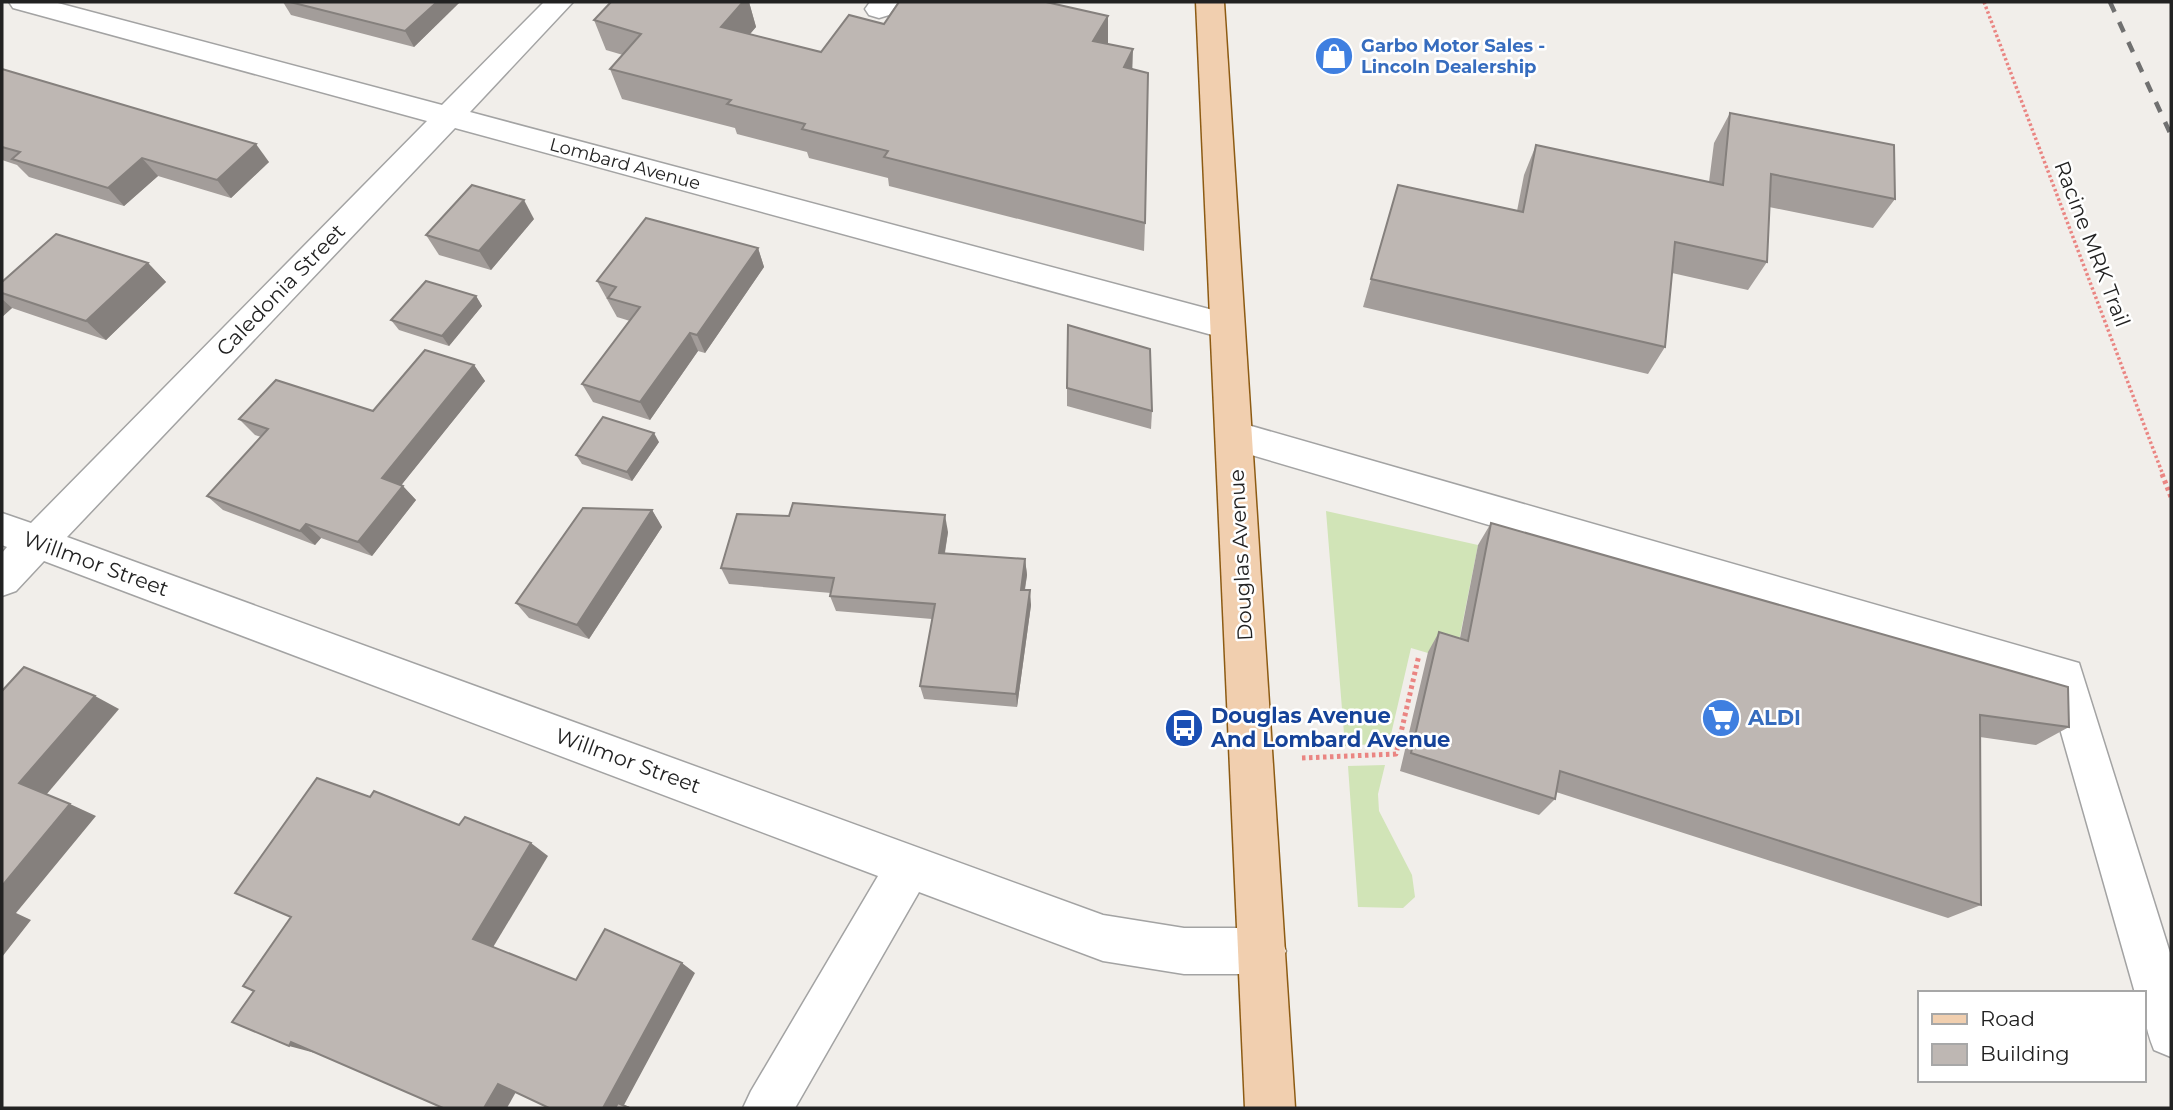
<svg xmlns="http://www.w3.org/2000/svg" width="2173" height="1110" font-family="Montserrat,sans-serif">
  <rect width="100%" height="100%" fill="#f1eeea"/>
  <g fill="#d1e4b7">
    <path d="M1326 511 1478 545 1455 661 1411 648 1389 743 1345 746Z"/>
    <path d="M1385 765 1378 794 1379 811 1412 875 1415 897 1403 908 1358 907 1348 766Z"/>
  </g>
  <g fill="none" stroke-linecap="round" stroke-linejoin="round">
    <g stroke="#a3a3a3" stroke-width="3">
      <g id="minor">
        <path d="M9 2H54L442 105 544 2H573L470 112 1239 317 1244 326 1239 335 1227 339 455 128 67 537 1103 915 1184 928H1263L1279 935 1286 951 1279 967 1263 974H1184L1103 961 919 892 795 1108H743L751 1091 878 876 44 561 16 591 2 596V553L7 547 2 545V513L31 523 427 121 13 8Z"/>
        <path d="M870 2H898L889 15 879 18 869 15 865 9Z"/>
        <path d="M1234 421 2079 663 2171 956V1057L2154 1050C2146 1030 2143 1014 2143 993H2135L2049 690 1221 446 1216 436 1221 426Z"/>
      </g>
    </g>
    <g stroke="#8d5b13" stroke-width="3">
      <path id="major" d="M1196 2H1224L1295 1108H1245Z"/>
    </g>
    <path stroke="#ea8582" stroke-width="3.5" stroke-dasharray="2.5 2.5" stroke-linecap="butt" d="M1984 2 2163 475"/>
    <g stroke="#ea8582" stroke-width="5" stroke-dasharray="3.5 3.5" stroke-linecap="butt">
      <path d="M2162 474 2171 497"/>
      <path d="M1302 758 1396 754 1419 655"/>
    </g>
    <use href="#minor" fill="#fff" fill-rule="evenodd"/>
    <use href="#major" fill="#f1cfaf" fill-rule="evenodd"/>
    <path stroke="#707070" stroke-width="4.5" stroke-dasharray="11 11" stroke-linecap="butt" d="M2110 2 2171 135"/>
  </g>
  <g fill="#a39d9a">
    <path d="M283 2H460L414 47 291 15Z"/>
    <path d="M611 2H749L756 27 750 34 821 52 884 24 899 2H1053L1052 3 1108 44 1133 69 1145 223 1144 251 889 186 888 178 809 158 807 152 737 134 735 128 622 99 610 69 623 55 606 50 594 20Z"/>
    <path d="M2 69 269 162 231 198 158 176 124 206 29 177 17 165 2 160Z"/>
    <path d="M1730 113 1895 199 1873 228 1769 207 1767 262 1748 290 1672 273 1665 347 1648 374 1363 307 1398 185 1517 211 1524 175 1536 145 1709 182 1714 143Z"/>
    <path d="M534 219 491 270 439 255 426 235Z"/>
    <path d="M758 248 764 267 705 353 698 351 650 420 593 402 582 384 630 321 617 317 597 281Z"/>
    <path d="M148 263 166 282 106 340 12 308 2 317V282Z"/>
    <path d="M476 296 482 306 449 346 399 330 391 320Z"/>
    <path d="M474 365 485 381 401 485 416 500 372 556 321 538 315 545 223 510 207 496 261 437 255 435 239 419 373 411Z"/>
    <path d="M1067 388 1152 411 1151 429 1067 406Z"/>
    <path d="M659 442 632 481 582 464 576 455Z"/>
    <path d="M652 510 662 527 589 639 529 618 516 603Z"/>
    <path d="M1491 523 2069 727 2036 745 1980 737 1981 905 1948 918 1556 792 1555 799 1539 815 1400 771 1428 652 1439 632 1460 638 1478 545Z"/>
    <path d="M948 532 945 553 1025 559 1027 575 1025 590 1031 605 1017 707 924 699 920 686 932 619 836 611 830 596 831 593 729 584 721 568Z"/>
  </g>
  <g fill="#85807d">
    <path d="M437 2H460L414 47 405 31Z"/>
    <path d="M743 2H749L756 27 730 57 721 27Z"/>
    <path d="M1108 16V46L1093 41Z"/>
    <path d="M1133 49 1132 79 1124 67Z"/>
    <path d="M256 144 269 162 231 198 217 180Z"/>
    <path d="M142 158 158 176 124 206 108 188Z"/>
    <path d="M524 200 534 219 491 270 479 251Z"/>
    <path d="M758 248 764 267 705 353 697 335Z"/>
    <path d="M148 263 166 282 106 340 86 321Z"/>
    <path d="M476 296 482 306 449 346 442 336Z"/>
    <path d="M2 299 12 308 2 317Z"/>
    <path d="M690 333 698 351 650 420 640 402Z"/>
    <path d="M474 365 485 381 395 493 382 478Z"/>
    <path d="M654 433 659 442 632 481 627 472Z"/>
    <path d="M403 486 416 500 372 556 358 542Z"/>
    <path d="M652 510 662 527 589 639 577 625Z"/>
    <path d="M945 515 948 532 942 569 939 553Z"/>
    <path d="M306 524 321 538 315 545 300 531Z"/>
    <path d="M1025 559 1027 575 1022 605 1021 590Z"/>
    <path d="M1030 590 1031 605 1017 707 1016 694Z"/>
    <path d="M95 696 119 709 46 795 19 783Z"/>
    <path d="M70 804 96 816 16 913 31 920 2 957V886Z"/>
    <path d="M531 843 548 856 492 949 473 939Z"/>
    <path d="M682 963 695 973 624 1105 633 1108H603Z"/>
    <path d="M291 1042 315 1053 289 1046Z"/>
    <path d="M498 1084 517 1090 507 1108H484Z"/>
  </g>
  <g fill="#beb7b3" stroke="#85807d" stroke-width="2">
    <path d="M290 2H437L405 31Z"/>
    <path d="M611 2H743L721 27 821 52 849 15 884 24 899 2H1046L1108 16 1093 41 1133 49 1124 67 1148 73 1145 223 884 157 888 151 802 129 805 124 727 104 731 100 610 69 641 34 594 20Z"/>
    <path d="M2 69 256 144 217 180 142 158 108 188 12 159 20 152 2 147Z"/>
    <path d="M1730 113 1894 145 1895 199 1771 174 1767 262 1675 242 1665 347 1371 279 1398 185 1523 212 1536 145 1723 185Z"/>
    <path d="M472 185 524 200 479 251 426 235Z"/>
    <path d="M646 218 758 248 697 335 690 333 640 402 582 384 640 307 608 298 616 287 597 281Z"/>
    <path d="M56 234 148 263 86 321 2 293V282Z"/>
    <path d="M426 281 476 296 442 336 391 320Z"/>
    <path d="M1068 325 1150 349 1152 411 1067 388Z"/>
    <path d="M425 350 474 365 382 478 403 486 358 542 306 524 300 531 207 496 268 429 239 419 276 380 373 411Z"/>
    <path d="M603 417 654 433 627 472 576 455Z"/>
    <path d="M793 503 945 515 939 553 1025 559 1021 590H1030L1016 694 920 686 935 604 830 596 834 578 721 568 737 514 789 516Z"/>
    <path d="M583 508 652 510 577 625 516 603Z"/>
    <path d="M1491 523 2068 687 2069 727 1980 715 1981 905 1560 771 1555 799 1411 753 1439 632 1468 641Z"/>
    <path d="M24 667 95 696 19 783 70 804 2 886V691Z"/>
    <path d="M317 778 370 797 374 791 459 825 465 817 531 843 473 939 576 980 605 929 682 963 603 1108H549L498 1084 484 1108H443L291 1042 289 1046 232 1022 254 991 243 986 291 917 235 893Z"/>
    <path d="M618 1103 629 1108H615Z"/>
  </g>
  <defs>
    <g id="shop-disc" transform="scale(2.0125)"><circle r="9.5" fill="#3f7fe0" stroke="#fff"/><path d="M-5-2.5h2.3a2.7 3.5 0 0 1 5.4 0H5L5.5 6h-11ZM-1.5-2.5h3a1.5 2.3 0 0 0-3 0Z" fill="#fff"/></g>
    <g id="supermarket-disc" transform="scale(2.0125)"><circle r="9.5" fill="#3f7fe0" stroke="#fff"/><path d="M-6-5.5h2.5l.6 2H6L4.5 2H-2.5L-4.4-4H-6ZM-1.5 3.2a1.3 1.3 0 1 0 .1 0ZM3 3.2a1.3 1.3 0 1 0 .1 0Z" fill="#fff"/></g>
    <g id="bus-disc" transform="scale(2.0125)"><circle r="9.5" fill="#1a4fb4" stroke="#fff"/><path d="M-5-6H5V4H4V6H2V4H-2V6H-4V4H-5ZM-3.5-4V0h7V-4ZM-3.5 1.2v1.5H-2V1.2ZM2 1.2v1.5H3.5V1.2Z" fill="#fff"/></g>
  </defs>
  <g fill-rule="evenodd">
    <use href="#shop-disc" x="1334" y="56"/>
    <use href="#supermarket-disc" x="1721" y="718"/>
    <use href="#bus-disc" x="1184" y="728"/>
  </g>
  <g text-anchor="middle" stroke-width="5" stroke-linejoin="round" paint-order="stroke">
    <g font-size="18" font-weight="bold" fill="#366cbe" stroke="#fff" text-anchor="start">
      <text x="1361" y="52">Garbo Motor Sales -<tspan x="1361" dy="21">Lincoln Dealership</tspan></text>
    </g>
    <g font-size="18" fill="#222" stroke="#fff">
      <text transform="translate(625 164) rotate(15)" y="6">Lombard Avenue</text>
    </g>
    <g font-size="21" fill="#222" stroke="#fff">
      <text transform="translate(2092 244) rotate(69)" y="7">Racine MRK Trail</text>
      <text transform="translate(281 290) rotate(-46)" y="7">Caledonia Street</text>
      <text transform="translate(1241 555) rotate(-93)" y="7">Douglas Avenue</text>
      <text transform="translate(96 564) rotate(20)" y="7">Willmor Street</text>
      <text transform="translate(628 761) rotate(20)" y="7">Willmor Street</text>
    </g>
    <g font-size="21" font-weight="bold" fill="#164399" stroke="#fff" text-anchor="start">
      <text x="1211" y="723">Douglas Avenue<tspan x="1211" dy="24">And Lombard Avenue</tspan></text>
    </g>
    <g font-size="21" font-weight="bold" fill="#366cbe" stroke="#fff" text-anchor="start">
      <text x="1748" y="725">ALDI</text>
    </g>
  </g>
  <rect width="2173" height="1110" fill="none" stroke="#222222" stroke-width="7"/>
  <rect x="1918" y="991" width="228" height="91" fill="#ffffff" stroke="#a7a7a7" stroke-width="2"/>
  <rect x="1932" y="1014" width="35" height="10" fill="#f1cfaf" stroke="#a7a7a7" stroke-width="2"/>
  <text x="1980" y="1026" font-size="21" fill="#222222">Road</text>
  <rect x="1932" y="1044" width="35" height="21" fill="#beb7b3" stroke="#a7a7a7" stroke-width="2"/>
  <text x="1980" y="1061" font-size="21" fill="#222222">Building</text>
</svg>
